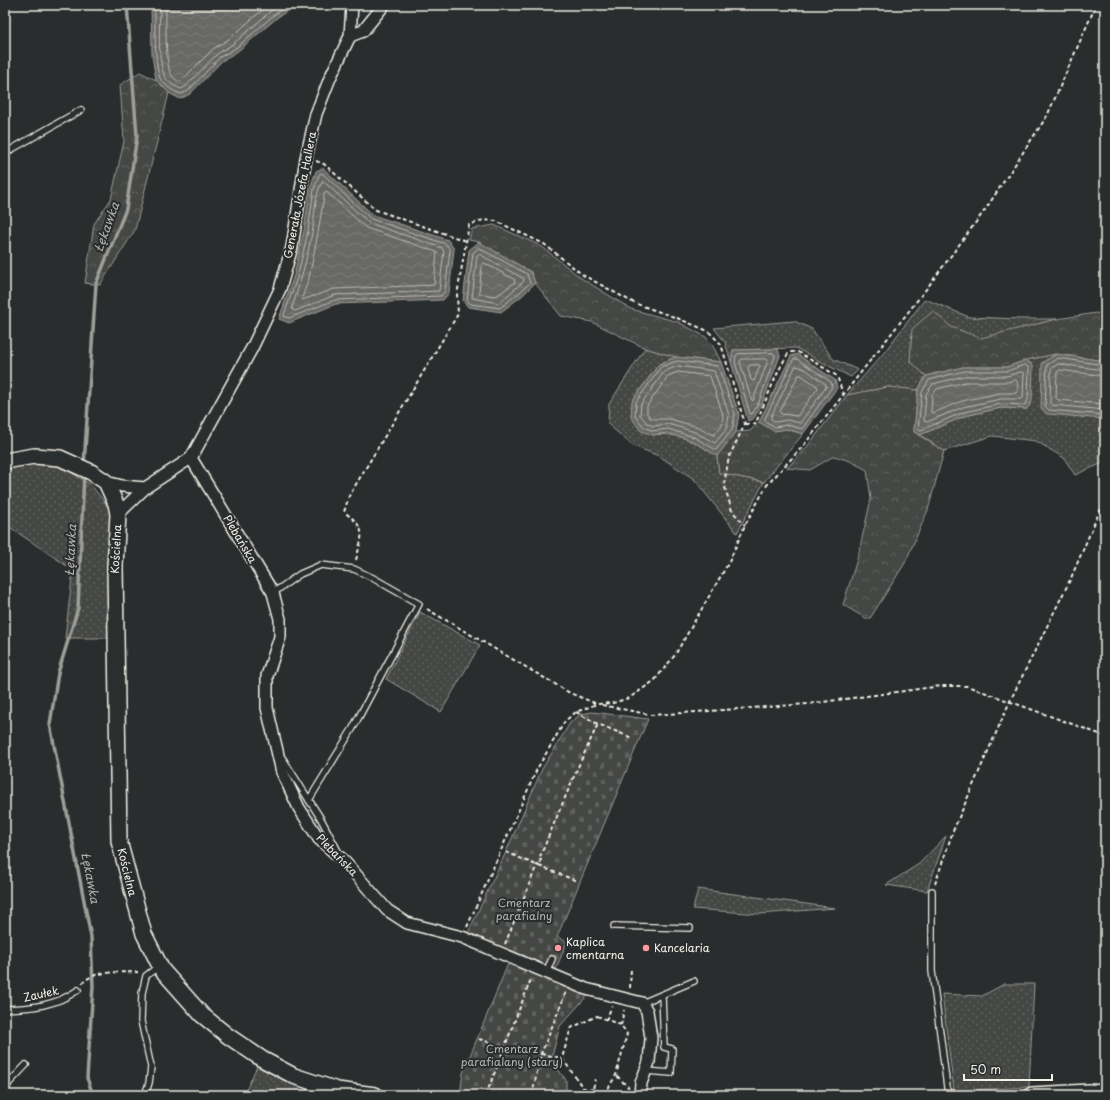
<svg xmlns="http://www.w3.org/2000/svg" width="1110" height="1100" font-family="'Playpen Sans',sans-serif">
  <defs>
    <pattern id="grass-dots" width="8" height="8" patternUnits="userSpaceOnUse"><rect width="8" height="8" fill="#444645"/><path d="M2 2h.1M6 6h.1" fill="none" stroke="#606160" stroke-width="1.8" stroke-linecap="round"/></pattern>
    <pattern id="forest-crowns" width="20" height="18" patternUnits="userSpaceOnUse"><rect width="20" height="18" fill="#444645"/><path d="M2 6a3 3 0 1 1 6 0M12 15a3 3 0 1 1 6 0" fill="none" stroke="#606160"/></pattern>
    <pattern id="cemetery-stones" width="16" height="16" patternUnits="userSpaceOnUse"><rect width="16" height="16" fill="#444645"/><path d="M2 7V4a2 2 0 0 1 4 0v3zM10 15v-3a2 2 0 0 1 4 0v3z" fill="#606160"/></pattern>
    <pattern id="water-waves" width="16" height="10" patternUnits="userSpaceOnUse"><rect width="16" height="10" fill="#676866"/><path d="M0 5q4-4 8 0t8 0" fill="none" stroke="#7d7e7c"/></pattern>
  </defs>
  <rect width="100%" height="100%" fill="#2a2d2e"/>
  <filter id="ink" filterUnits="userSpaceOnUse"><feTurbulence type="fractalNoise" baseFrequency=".025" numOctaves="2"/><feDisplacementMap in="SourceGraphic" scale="8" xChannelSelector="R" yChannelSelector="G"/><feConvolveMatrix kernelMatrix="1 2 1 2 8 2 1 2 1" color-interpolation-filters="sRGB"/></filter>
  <g filter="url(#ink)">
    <g fill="url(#grass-dots)" stroke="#9c9c96">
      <path d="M925 299 969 317 1021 319H1057L981 339 951 327 910 361 926 376 918 390 888 387 847 395 882 355Z"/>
      <path d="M794 321 812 329 833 359 858 370 851 377 827 365 796 348 733 350 731 362 725 342 714 328Z"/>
      <path d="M645 348 676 357 659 364 632 401 652 435C679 432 695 442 717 456L719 473 764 482 737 533 694 479 659 456 633 446 608 424 609 404Z"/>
      <path d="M1056 354 1042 363 1103 419 1105 418V462L1075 475 1064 458 1036 441 992 436 944 451 920 435 965 416 1001 408 1027 409 1033 365 1026 360Z"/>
      <path d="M36 463 58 464 91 485 111 510 112 638H65L73 570 5 524V469Z"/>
      <path d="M420 612 480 645 441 712 386 679Z"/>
      <path d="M946 836 927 891 886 885 919 864Z"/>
      <path d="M698 889 835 908 760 914 693 909Z"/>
      <path d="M1004 984H1034L1029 1087 954 1091 942 994 982 996Z"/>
      <path d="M258 1064C283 1078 307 1091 336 1095H244Z"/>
    </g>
    <g fill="url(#forest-crowns)" stroke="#9c9c96">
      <path d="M140 72 156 80 169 93 135 230 100 285 85 283 94 224 111 199 124 141 120 85Z"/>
      <path d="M494 225 541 246 581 278 631 309 678 322 706 337 714 348 721 362 676 357 645 348 592 322 561 316 535 283 531 272 479 242 469 240 472 229Z"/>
      <path d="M933 311 951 327 981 338 1057 319 1096 313 1105 316V361L1056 354 1026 360 1007 367H963L926 376 910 361 912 329Z"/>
      <path d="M888 387 918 390 914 432 944 451 928 510 905 563 869 620 843 605 858 556 871 499 867 470 850 461 834 456 810 470 787 468 807 447 847 395Z"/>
      <path d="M759 422 774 431 786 429 803 434 764 482 719 473 717 456 736 432 750 431Z"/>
    </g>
    <g fill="url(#cemetery-stones)" stroke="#9c9c96">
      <path d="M592 712 648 719 557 937 567 942 555 971 467 935 506 852 542 769 570 723 581 714Z"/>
      <path d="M508 964 588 995 560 1026 551 1060 566 1080V1095H460L463 1073Z"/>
    </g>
    <g fill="url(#water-waves)" stroke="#9f9f9a">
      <path d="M151 5H297L278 17 238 51 222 61 190 94 180 99 169 93 156 80 152 55Z"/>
      <path d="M323 168 373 215 448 240 454 249 449 293 443 300 336 304 289 323 279 319 294 275 304 230 310 188 316 171Z"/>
      <path d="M479 242 531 272 535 283 523 295 501 312 468 307 463 301 469 250Z"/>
      <path d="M778 349 780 356 762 404 754 418 748 421 731 362 733 350Z"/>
      <path d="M797 354 835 380 837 388 803 434 787 429 774 431 759 422 791 356Z"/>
      <path d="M1056 354 1105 361V418L1103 419 1047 414 1041 409 1042 363Z"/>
      <path d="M676 357 721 362 739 414 736 432 717 456 693 441 667 433 652 435 641 431 631 417 632 401 659 364Z"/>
      <path d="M1026 360 1033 365 1032 401 1027 409 1001 408 965 416 920 435 914 432 918 390 926 376 963 367H1007Z"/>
    </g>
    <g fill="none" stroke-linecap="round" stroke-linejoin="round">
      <g stroke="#bcbab4" stroke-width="1">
        <path d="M155 5C155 20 154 69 161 80 166 87 173 91 181 94L188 91 220 57 236 48 275 14 289 5"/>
        <path d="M160 5C160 26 157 55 164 75 166 81 175 87 181 89L185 87 217 54 233 44 272 10 280 5"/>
        <path d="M166 5C166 18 165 65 171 74 173 78 177 81 180 82L213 49 229 39 268 5"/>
        <path d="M321 173 323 174 371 219 446 244 450 250 445 291 441 296 335 300 289 318 285 317 284 315 298 275 308 231 314 189 319 175Z"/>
        <path d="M323 181 369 223 442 248 444 252 439 291 335 295 295 311 293 310 292 308C300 283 307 259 312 233 315 219 314 192 323 181Z"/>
        <path d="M325 192 328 193 366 228 437 252 434 285 334 289 302 300V298L309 278 318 233Z"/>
        <path d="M479 248 527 274 530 283 520 292 500 308 471 304 467 300 473 253Z"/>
        <path d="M479 254 524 279V281L499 303 472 298 477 256Z"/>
        <path d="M484 263 514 279 515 282 497 296 480 294 479 292 482 265Z"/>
        <path d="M773 353 775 356 759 402 753 413 750 414 735 362 736 356 738 354Z"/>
        <path d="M742 359H766L768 360 753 401 751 399 740 362Z"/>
        <path d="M794 359H797L831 382 832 387 802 429 787 425 775 427 765 421V419Z"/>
        <path d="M677 361 718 366 735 414 732 430 716 450 694 437 668 429 653 431 644 427 635 416 636 402 661 367Z"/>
        <path d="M750 365H758L760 366 754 381 751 380 748 368Z"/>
        <path d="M1025 365 1029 368 1028 400 1025 405 1001 404 964 412 921 430 918 429 922 392 929 380 964 371H1007Z"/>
        <path d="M1105 365 1058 358 1047 365 1045 406 1049 410 1105 415"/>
        <path d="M678 366 714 371 729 415 727 428 715 443 695 432 668 424 654 426 647 423 640 415 641 404 664 372Z"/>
        <path d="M796 366C806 367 817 379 826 384V387L800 423 787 420 776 422 771 419V417Z"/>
        <path d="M1105 370 1058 364 1051 369 1050 403 1052 405 1105 410"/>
        <path d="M678 372 710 376 723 415 722 425 714 435 698 427 670 419H654L650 418 647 413V406L668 376Z"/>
        <path d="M1021 372 1024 373 1023 398 1022 399H1001L963 407 927 422 924 421 926 394 933 384 964 376H1007Z"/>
        <path d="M799 375H801L817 386 818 388 797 416 781 414 780 412Z"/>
        <path d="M1105 376 1060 370 1057 372 1056 398 1058 400 1105 404"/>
        <path d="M1016 380C1019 383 1018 391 1016 393H999L962 401 933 413 931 412 932 395 937 389 965 382H1007Z"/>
      </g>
      <g stroke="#9f9f9a" stroke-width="3.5">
        <path d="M84 465 96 284 126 209 137 136 127 5"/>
        <path d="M84 473 78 608 58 673 50 724 91 937 93 986 87 1078 93 1095"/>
      </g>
      <g stroke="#f4f1e8" stroke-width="8">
        <g id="lane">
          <path d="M5 22 6 5"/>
          <path d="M5 153 81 110"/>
          <path d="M273 593 300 574 321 565 354 569 373 578 419 604 353 728 309 800"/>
          <path d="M283 759 321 819 338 851"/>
          <path d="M932 891V971L948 1095"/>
          <path d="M614 926 690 928"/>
          <path d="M546 972 552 959"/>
          <path d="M642 1003 694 981"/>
          <path d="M5 1009C32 1008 55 1006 78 990"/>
          <path d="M646 1071 671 1073 672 1049 664 1047 662 995"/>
          <path d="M5 1091 9 1083 26 1065"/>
          <path d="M145 1095 149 1083 151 1067 141 1021 142 993 146 976 160 965"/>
        </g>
      </g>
      <g stroke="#f4f1e8" stroke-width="14">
        <g id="street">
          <path d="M350 36 363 31 384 5"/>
          <path d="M191 458 273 593 280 619V637L267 676V708L282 772 299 808 319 839 343 860 387 910 407 923 462 937 586 989 642 1003 647 1011 651 1038 649 1062 641 1083 640 1095"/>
          <path d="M106 482 122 486 145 488"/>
          <path d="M118 514 145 488 191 458 252 348 280 289 292 247 306 158 316 114 330 78 350 36 352 5"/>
        </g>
      </g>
      <g stroke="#f4f1e8" stroke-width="18">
        <g id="secondary">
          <path d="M5 461 34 456 60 458 91 472 106 482 116 504 118 514 115 566 119 841 144 934 162 970 202 1015 228 1036 262 1059 294 1076 337 1090 375 1095"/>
          <path d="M1032 1095 1089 1092 1105 1093"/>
        </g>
      </g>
      <g stroke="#f4f1e8" stroke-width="2" stroke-dasharray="4 3" stroke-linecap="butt">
        <path d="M316 161 324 164 376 210 466 241"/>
        <path d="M745 424H755C767 400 775 374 789 352H798L837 376 843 394"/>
        <path d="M356 560C362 535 368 529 344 512L349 496 458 314 457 295 469 225 483 220 496 221 544 244 583 275 634 303 677 318 708 331 721 344 745 424 729 457 724 484 732 511 745 525"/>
        <path d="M427 609 570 693 597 704"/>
        <path d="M602 705 652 715 808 704 941 686H967L1105 736"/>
        <path d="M576 712 598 724 632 738"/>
        <path d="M506 852 536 865"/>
        <path d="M539 866 577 881"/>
        <path d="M935 884 953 831 1010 701 1071 578 1097 517 1105 501"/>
        <path d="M467 927 537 769 565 721 576 712 597 704 613 703 629 698 654 681 675 655 729 562 745 525 767 485 804 445 927 288 985 210 1047 116 1096 5"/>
        <path d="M505 944 537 865 539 866 541 860 539 859 578 767 598 724"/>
        <path d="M82 984C93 969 122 973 138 972"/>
        <path d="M630 988 631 968"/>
        <path d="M597 1016 621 1025 627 1034 616 1075 606 1092 583 1088 562 1058 571 1028Z"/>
        <path d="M606 1020 612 1006"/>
        <path d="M621 1025 624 1010"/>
        <path d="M479 1039 504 1047 541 1054 566 992"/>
        <path d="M617 1076 629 1088"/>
        <path d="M486 1095 531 979"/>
        <path d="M532 1095 541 1054 562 1058"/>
        <path d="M592 1095 595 1079"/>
      </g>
      <use href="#lane" stroke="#2a2d2e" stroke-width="5.5"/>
      <use href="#street" stroke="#2a2d2e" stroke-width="11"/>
      <use href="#secondary" stroke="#2a2d2e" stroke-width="15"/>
    </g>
  </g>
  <g fill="#ff9aa2" stroke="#2a2d2e" stroke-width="1.5">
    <circle cx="558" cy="948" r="4"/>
    <circle cx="646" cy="948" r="4"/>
  </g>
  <g text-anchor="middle" stroke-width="4" stroke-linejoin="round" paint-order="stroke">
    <g font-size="11" fill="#f4f1e8" stroke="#2a2d2e">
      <text transform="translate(300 195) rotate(-79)" y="4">Generała Józefa Hallera</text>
      <text transform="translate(240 539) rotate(59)" y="4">Plebańska</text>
      <text transform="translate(116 549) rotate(-87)" y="4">Kościelna</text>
      <text transform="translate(337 855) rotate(46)" y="4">Plebańska</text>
      <text transform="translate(127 872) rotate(76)" y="4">Kościelna</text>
      <text transform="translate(41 994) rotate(-12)" y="4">Zaułek</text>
    </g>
    <g font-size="11" fill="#b6b5af" stroke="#2a2d2e">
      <text x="524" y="907">Cmentarz<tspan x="524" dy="13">parafialny</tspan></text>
      <text x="512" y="1053">Cmentarz<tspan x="512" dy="13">parafialany (stary)</tspan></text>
    </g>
    <g font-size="11" fill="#f4f1e8" stroke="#2a2d2e" text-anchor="start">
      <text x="566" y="946">Kaplica<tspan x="566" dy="13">cmentarna</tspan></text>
      <text x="654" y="952">Kancelaria</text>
    </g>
    <g font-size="12" font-style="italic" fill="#b5b3ae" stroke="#2a2d2e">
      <text transform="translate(107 227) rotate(-70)" y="4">Łękawka</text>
      <text transform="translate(71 550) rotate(-87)" y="4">Łękawka</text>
      <text transform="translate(90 878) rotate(79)" y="4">Łękawka</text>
    </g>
  </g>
  <rect width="1110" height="1100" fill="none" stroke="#2a2d2e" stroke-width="20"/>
  <rect x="10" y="10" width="1090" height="1080" fill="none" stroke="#f4f1e8" stroke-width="1.5" filter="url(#ink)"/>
  <path d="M964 1074v6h88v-6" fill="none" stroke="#f4f1e8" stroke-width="2"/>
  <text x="970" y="1074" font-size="12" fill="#f4f1e8" stroke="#2a2d2e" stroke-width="3" paint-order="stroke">50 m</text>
</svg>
